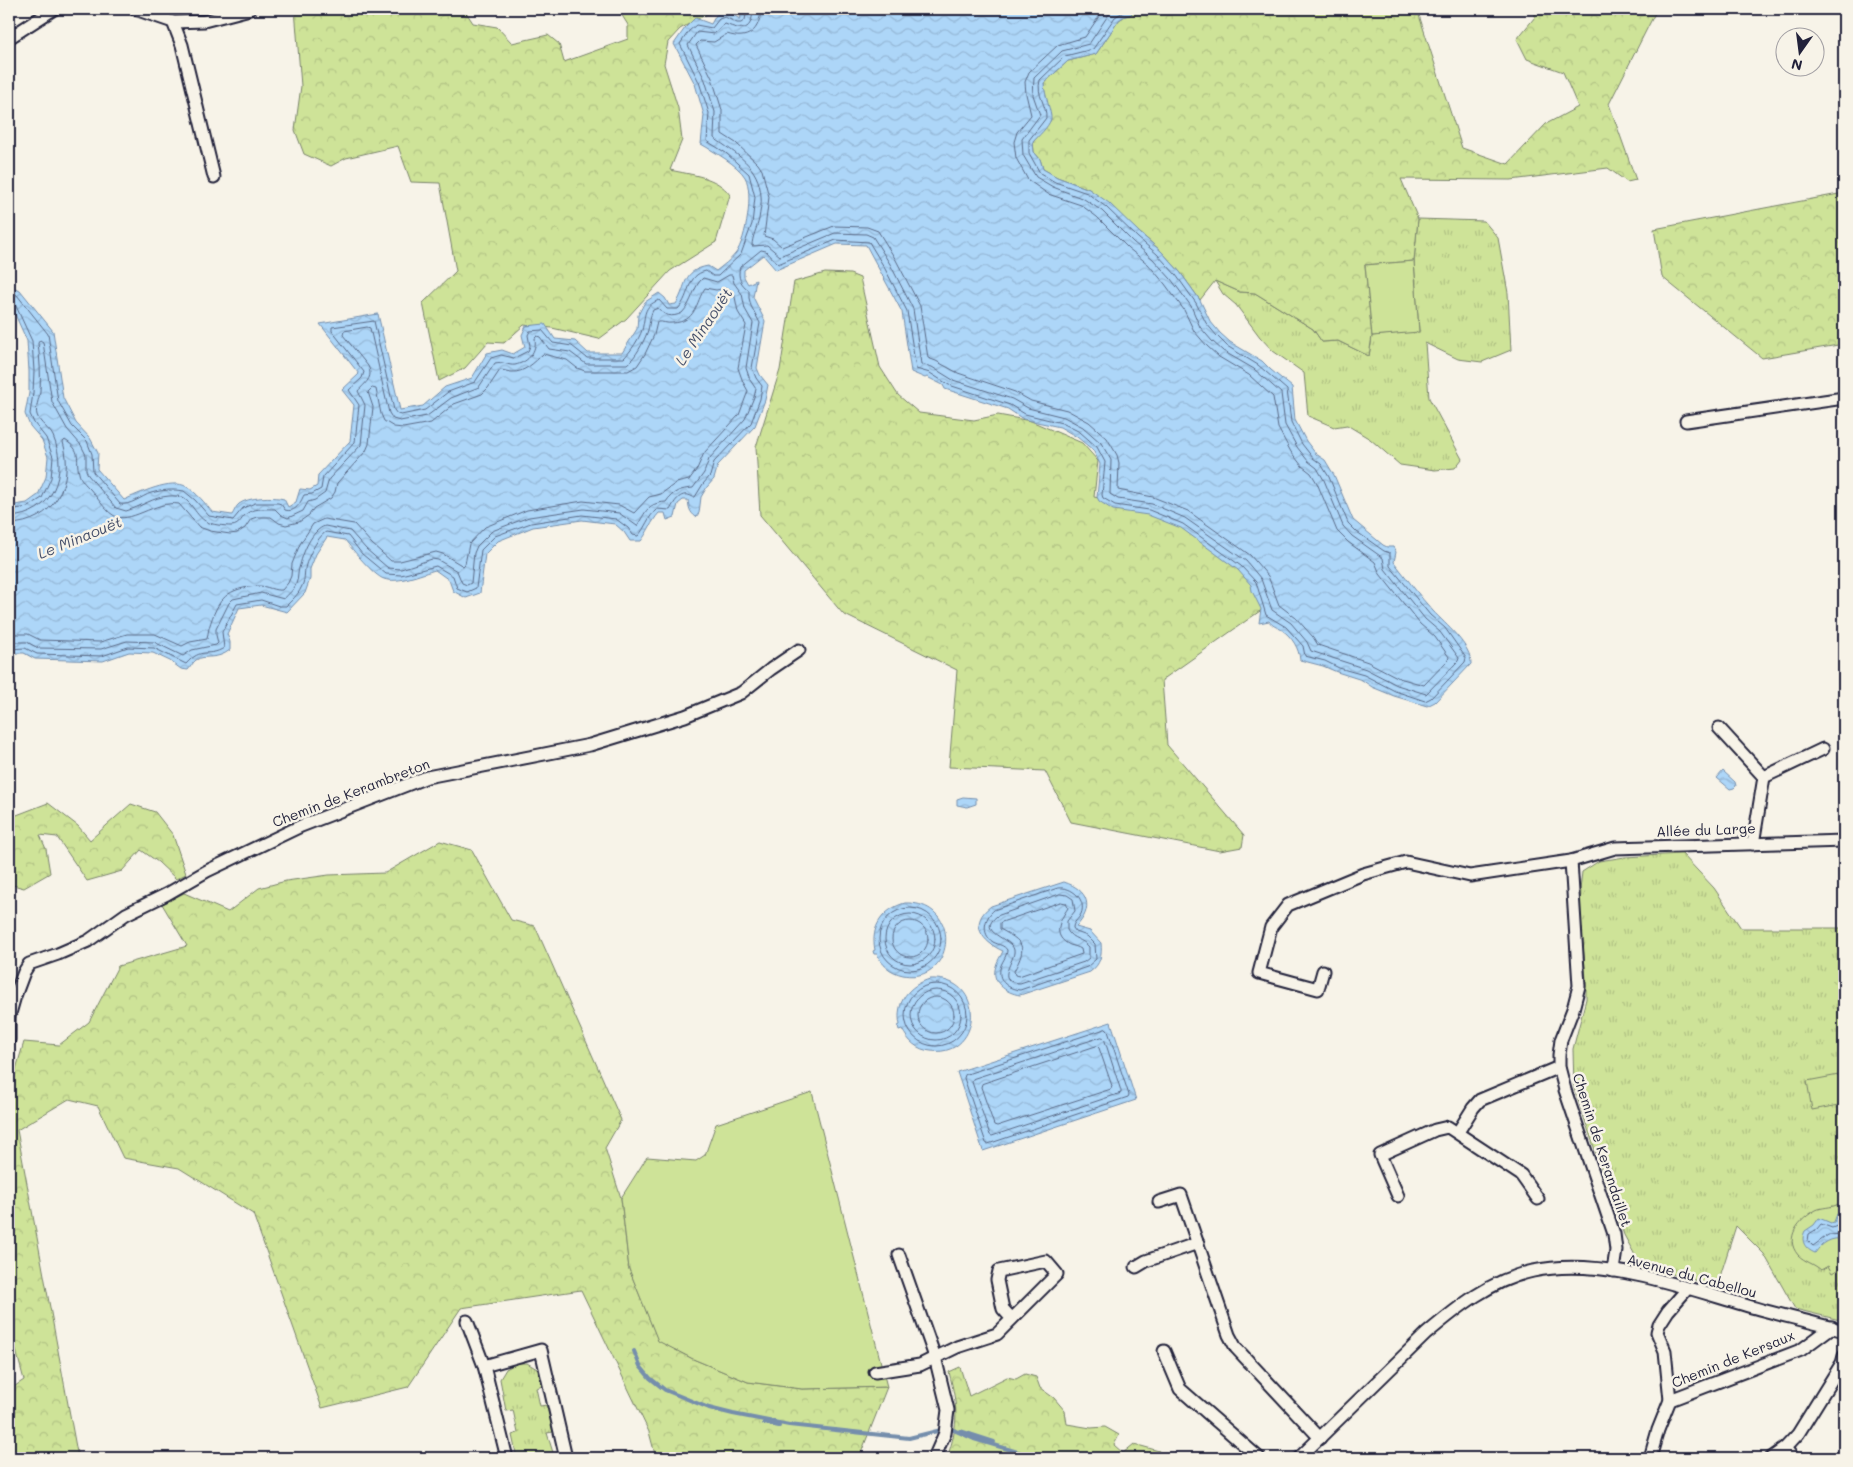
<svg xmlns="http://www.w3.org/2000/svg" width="1853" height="1467" font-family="Mali,sans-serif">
  <defs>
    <pattern id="grass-tufts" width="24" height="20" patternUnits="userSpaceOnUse" patternTransform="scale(1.25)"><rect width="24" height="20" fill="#cee398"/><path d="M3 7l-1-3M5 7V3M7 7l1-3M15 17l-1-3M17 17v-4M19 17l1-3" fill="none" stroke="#b1c284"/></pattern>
    <pattern id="forest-crowns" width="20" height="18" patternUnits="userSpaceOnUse" patternTransform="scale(1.25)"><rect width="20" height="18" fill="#cee398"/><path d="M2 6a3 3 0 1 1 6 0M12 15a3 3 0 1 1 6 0" fill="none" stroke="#b1c284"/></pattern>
    <pattern id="water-waves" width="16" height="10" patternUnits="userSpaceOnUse" patternTransform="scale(1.25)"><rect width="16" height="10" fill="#add6f8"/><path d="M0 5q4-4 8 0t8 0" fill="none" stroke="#95b7d6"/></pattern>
  </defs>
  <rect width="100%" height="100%" fill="#f7f3e8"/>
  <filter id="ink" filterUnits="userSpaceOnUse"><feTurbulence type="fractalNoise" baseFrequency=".02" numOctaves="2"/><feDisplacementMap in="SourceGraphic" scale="10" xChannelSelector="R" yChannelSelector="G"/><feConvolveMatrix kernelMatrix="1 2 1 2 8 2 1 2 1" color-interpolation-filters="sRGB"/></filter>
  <g filter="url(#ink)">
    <g fill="url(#grass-tufts)" stroke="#78826a">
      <path d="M1418 219 1484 221 1498 238 1508 293 1511 350 1482 362 1458 359 1425 343 1429 398 1462 459 1455 468 1435 470 1400 465 1370 439 1347 425 1334 427 1308 416 1304 373 1273 351 1260 337 1236 305 1223 294 1215 281 1240 292 1255 293 1313 329 1322 342 1338 341 1369 356 1372 336 1419 331 1414 261Z"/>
      <path d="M1682 854 1714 888 1741 928H1844V1321L1795 1309 1764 1254 1736 1226 1717 1286 1641 1266 1624 1235 1574 1088 1573 1049 1586 999V979L1579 899 1582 872 1599 861 1625 857Z"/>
      <path d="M517 1363H527L537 1369 543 1386 536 1388 540 1406 547 1405 553 1432 547 1433 554 1456 559 1455 560 1458H517L512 1435 518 1433 513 1410 506 1411 500 1379 506 1369Z"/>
    </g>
    <g fill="url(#forest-crowns)" stroke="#78826a">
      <path d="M295 9H464L473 23 497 27 512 43 548 35 559 44 564 62 628 39V25L618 9H728L705 15 680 29 668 42 664 64 678 108 682 140 670 170C691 175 717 176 730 195L716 242 670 271 626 319 599 339 552 328 524 325 504 343 488 342 465 368 439 381 423 303 456 271 440 183 411 182 398 146 346 158 331 166 304 154 295 130 301 86Z"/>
      <path d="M1136 9H1417L1462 148 1508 164 1546 124 1578 107 1563 72 1527 59 1517 39 1535 17V9H1657L1609 104 1636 180 1627 182 1608 168 1511 180 1401 179 1418 219 1414 261 1365 265 1372 336 1369 356 1338 341 1322 342 1313 329 1255 293 1240 292 1215 281 1200 300 1180 272 1161 251 1089 189 1057 177 1043 169 1040 159 1034 152 1033 142 1051 120C1049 107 1044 96 1044 83L1068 61 1096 54 1119 20 1125 16 1130 15Z"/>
      <path d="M1844 193V344L1762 358 1662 277 1654 229Z"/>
      <path d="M825 273 850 274 860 278 880 367 898 395 919 413 974 420 998 415 1031 421 1082 443 1098 461 1094 497 1204 521 1270 604 1162 680 1167 745 1244 835 1242 847 1220 851 1071 822 1045 771 949 767 957 670 843 614 760 515 756 447 780 370 794 282Z"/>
      <path d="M48 803 78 826 90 840 131 804 155 812 173 835 186 874 176 879 158 862 141 850 122 871 87 881 57 837 40 835 46 849 50 873 24 888 9 884V818Z"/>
      <path d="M440 841 472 850 511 920 535 926 621 1120 605 1148 621 1198 629 1269 658 1340 693 1359 748 1382 802 1389 887 1387 859 1458H656L649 1432 581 1290 461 1308 408 1387 322 1408 253 1214 179 1168 123 1158 98 1106 69 1099 17 1130 78 1458H9V1390L24 1380 9 1324V1093L24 1042 59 1045 89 1022 118 966 187 946 162 904 184 893 228 912 259 888 286 881 329 875 385 873Z"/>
      <path d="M960 1367 969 1396 1007 1377 1016 1379 1025 1374 1036 1377 1040 1388 1054 1398 1065 1411 1067 1424 1091 1428 1105 1427 1119 1435 1114 1445 1123 1453 1134 1444 1159 1451 1161 1458H947C959 1423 958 1408 949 1372Z"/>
    </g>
    <g fill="#cee398" stroke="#78826a">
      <path d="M1414 261 1419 332 1372 336 1365 265Z"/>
      <path d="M1844 1074V1104L1812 1110 1807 1081Z"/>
      <path d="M812 1092 887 1387 802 1389 748 1382 693 1359 658 1341 629 1269 621 1198 647 1157 696 1161 705 1155 716 1124Z"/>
      <path d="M1839 1204 1844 1205V1266L1832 1273 1828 1266 1821 1270C1813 1263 1805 1262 1798 1255 1783 1237 1800 1219 1816 1210 1822 1207 1831 1208 1839 1204Z"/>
    </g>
    <g fill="url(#water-waves)" stroke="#758eac">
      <path d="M743 9H1136L1130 15 1125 16 1119 20 1096 54 1068 61 1044 83C1044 93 1052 114 1051 119 1048 128 1038 136 1033 142L1034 152 1040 159 1043 169 1057 177 1089 189 1109 203 1141 234 1161 251 1180 272 1200 300 1210 321 1220 333 1230 342 1262 361 1271 370 1292 387 1295 420 1306 441 1316 454 1325 460 1334 475 1353 520 1383 545 1387 547H1393L1396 552 1394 562C1407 578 1419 596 1433 611 1445 624 1472 646 1471 664L1435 702 1427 706 1394 696 1372 687 1362 680 1337 672 1323 666 1300 660C1299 648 1292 637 1282 630 1277 627 1272 626 1269 621L1259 623 1261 609 1252 591 1251 585 1238 570 1181 528 1148 515 1113 510 1099 501 1097 497 1100 464 1093 450 1077 437 1060 427 1023 419 1008 409 945 389 943 385 927 377 925 378 911 372 902 312 866 245 837 244 776 270 763 255 744 270V277L748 284 756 280 753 297 765 321 757 368 760 375 768 385 765 400 755 426 718 465 714 479 707 487 701 497 699 513 696 517C689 512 689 507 688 500H683L678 504 675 517 667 520 665 513H659C651 522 648 532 641 541H630L624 532 615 524 582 520 533 527 498 541 485 554 480 593 466 598 453 591 449 580 435 570C421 574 398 584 384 579 374 576 352 549 345 540L327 537 316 554 310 569V579L305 593 287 612 261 605 239 608 227 634 230 642V650C216 661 205 654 196 660 193 662 190 668 188 670L181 669 170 661 153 653 129 652 103 661 35 659 24 653H12L9 655V506L27 503 38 495 46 477 48 457 42 440 30 426 25 414 29 393V371L27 341 9 301V286L20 290 53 331 63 398 76 423 90 438 98 453 97 469 124 500C138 494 172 477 187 487 197 493 205 503 212 512L232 515C234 512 236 506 239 504 248 497 273 496 284 499L288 507 296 502 300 489 310 490 317 486 318 475 350 441 354 405 342 390 359 374 320 324 378 314 400 410 423 406 445 387 472 378 487 353 502 350 513 354 525 347 522 335 526 326 545 324 555 339 575 341 588 353H622L637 329 638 315 645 302 659 293 665 298 669 305 676 304C688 285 681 271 708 266L716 271C722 266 731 260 736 253 746 239 754 193 745 177 738 165 713 151 701 144L704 115 695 84 674 44 685 28 695 18 711 24 716 15 726 11 740 19Z"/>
      <path d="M1723 771 1735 782 1736 786 1734 788 1730 789 1717 778Z"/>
      <path d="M963 797 976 798V804L967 807 957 805V799Z"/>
      <path d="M1064 882C1089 890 1094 908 1076 927L1090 931 1101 943C1102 955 1101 964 1090 972L1020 995C1006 993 990 982 996 966 997 961 1001 956 1003 951 982 942 968 923 991 906Z"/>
      <path d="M905 903C964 901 955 985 903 975 890 972 882 965 877 954H874L873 951 875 950C870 927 883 909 905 903Z"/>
      <path d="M930 979C988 976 982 1058 931 1051 917 1050 908 1041 902 1029L899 1030 898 1026 900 1025C895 1002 909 985 930 979Z"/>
      <path d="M1111 1022 1136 1100 983 1151 957 1072Z"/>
      <path d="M1837 1214H1841L1844 1217V1239C1831 1237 1822 1243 1815 1253 1805 1249 1800 1241 1805 1231L1814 1225 1819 1218 1831 1223 1834 1222Z"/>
    </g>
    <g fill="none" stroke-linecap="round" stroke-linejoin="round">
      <g stroke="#5a6a87" stroke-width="1">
        <path d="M753 9C752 32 743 31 725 24L714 34 697 32 688 45 705 80 715 112 714 138C736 154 759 165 761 196 762 203 760 212 759 219 757 228 752 237 752 246L767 245 780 256 835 233 866 234 873 237 890 264 913 309 921 364 932 367 953 380 1012 399 1028 408 1064 417 1083 427 1101 443 1111 460 1110 494 1118 499 1152 504 1185 518 1246 561 1261 579 1272 610 1291 623 1307 642 1311 651 1366 669 1397 685 1426 694 1458 661 1459 658 1440 632 1425 619 1385 569 1383 558 1352 536 1343 526 1324 480 1317 468 1308 461 1297 447 1285 425 1281 393 1254 369 1223 351 1212 341 1200 327 1191 306 1171 279 1153 259 1133 242 1102 211 1084 199 1053 187 1036 177 1023 155 1022 139 1040 115 1033 95 1034 78 1062 51 1089 44 1109 14 1115 9"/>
        <path d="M761 9C760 31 748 41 727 34L714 42 700 41 696 45 712 78 722 110V134L736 143 758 164 762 170 769 197 764 236 773 239 782 247 834 226 867 227 878 231 896 260 920 306 928 358 936 361 958 373 1015 392 1031 401 1067 410 1089 422 1107 438 1117 455 1119 463 1118 490 1153 497 1188 511 1250 555 1268 576 1279 605 1296 618 1313 637 1318 645 1368 662 1399 678 1424 685 1448 660 1449 657 1435 637 1420 624 1380 574 1375 562 1348 542 1337 531 1317 483 1311 473 1302 466 1291 452 1278 428 1273 397 1249 375 1219 357 1207 346 1194 331 1184 310 1165 284 1148 264 1128 248 1097 217 1081 205 1048 194 1028 180 1016 158 1014 142 1017 132 1031 115 1026 94 1025 82 1029 72 1058 45 1085 37 1104 9"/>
        <path d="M9 292 17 295 48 334 58 401 72 426 87 441 92 454 93 472 120 504C130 506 142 496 151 493 162 490 173 489 184 491L195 500 209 516 233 520 243 508 255 503H278L281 504 285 510C296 513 300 503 304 495L312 494 321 489 323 477 355 442 359 405 349 390 362 378 364 372 332 331V327L374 321 394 410 397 414 401 415 425 410 448 392 475 382 491 358 501 355 514 358 528 351 530 346 528 335 530 331 542 330 553 343 572 346 587 358H624C631 351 639 339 642 330 646 315 642 307 659 300L667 309H678C691 295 686 275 706 271L713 276H718L741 254 752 224 755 197 749 174 726 153 707 141 709 113 699 82 680 44 689 31 696 25 712 28 719 19 725 17 737 23H741L745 20 747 9"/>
        <path d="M9 300 15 304 32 341 34 371 33 393 30 414 34 423 46 438 53 457 51 478 42 498 28 507 9 510"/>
        <path d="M9 517C53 515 69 474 53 436 49 428 40 424 37 415 35 408 39 399 40 392 41 376 40 359 38 343L40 340 43 342 52 402 67 429 81 445 86 455V470L88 475 116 508 126 511C141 507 153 497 169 496 191 494 191 511 205 521 211 525 225 526 231 526 241 526 241 516 249 512 257 508 266 509 275 509L281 515 288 518 303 511 308 502 315 500 325 493 329 479 361 445 365 405 358 391C365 383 374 378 368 366L343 335 344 331 367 327 370 328 389 413 393 419 400 421 427 416 451 398 479 387 495 363C503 361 508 366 515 365 529 362 537 351 535 338L537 336 540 337 549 349 570 352 586 364H627C636 357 643 343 647 333 650 325 649 318 653 310L658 308C664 316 672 318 682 313 693 302 693 286 703 278L717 282 729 275H732L734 283 742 294 745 309 753 323 746 368 750 380 756 389 754 397 745 419 709 459 704 473 693 488C681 489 673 491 666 502 647 503 646 512 637 526L619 513 584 509 529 517 492 531 477 546 474 553 471 583 467 585 462 583 457 571 438 560 432 559 401 569 388 568 366 549 350 531 325 526C312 530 303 552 300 565 297 571 299 577 296 584 294 590 288 594 284 599L261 593 233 599 229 603 216 629V635L218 643 216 645 192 650 183 656 154 642 127 641 101 649 38 648 27 642H9"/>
        <path d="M9 524C54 523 75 483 63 442L65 440C83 452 75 457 79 473 80 479 85 484 90 489 97 497 104 509 113 515 129 526 155 500 179 504L199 527 210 531 230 534 237 533 245 528 251 519 257 517H271L279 523 286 525 299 522 309 515 314 508 331 498 335 492 337 483 366 451 369 444 373 407 368 392 372 388 376 389 381 414 384 421 394 427 403 428 431 423 454 404 482 394 488 388 500 370C504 370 508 372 512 372 524 373 535 362 543 354L567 360 577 368 585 371H628L637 366 645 354 654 335 657 322C662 321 667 324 672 323 697 322 695 303 705 288L716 290 728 288 735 297 738 312 746 325 738 368 743 382 748 391 739 415 704 453 697 469 689 480 676 483 661 494 649 497 634 513 619 505 583 501 527 510 485 527 469 544 465 564 463 566 443 554 436 552 400 561H391L372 544 354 524 324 519 313 524 300 544 292 564 291 576 288 583 282 590C274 591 267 586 259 586 227 588 218 598 209 628 208 632 208 635 207 639L190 642 182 646 155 634H127L100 642 40 640 28 634H9"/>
        <path d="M9 649 25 648 37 654 102 656 128 647 154 648 186 664C202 646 208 658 224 648L222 632 237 604 261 600 279 606H286C291 601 298 595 301 588 305 581 304 576 305 569 306 560 318 536 326 532L348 536 362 554 386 574 401 575 436 566 453 576 457 588 467 592 476 588 481 550 495 536 531 523 582 515 616 519 628 528 633 535 638 536C646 527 647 518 657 509L670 510C675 501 681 490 693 497H695L703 484 710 476 714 462 751 423 760 399 762 386 756 378 752 368 760 323 751 306 749 298V290C741 285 737 277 740 267L761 250 766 251 778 264 836 240 869 242 884 267 907 311 916 369 930 373 949 385 1010 405 1025 414 1062 423 1080 432 1097 447 1105 462 1102 495 1103 498 1115 505 1149 510 1183 524 1241 566 1256 582 1266 615 1286 627 1303 646 1305 656 1325 661 1339 668 1364 675 1395 691 1425 701 1431 698 1465 662 1466 658 1445 628 1430 615 1390 566V553L1384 551 1357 532 1348 523 1329 477 1321 464 1313 458 1302 444 1291 422 1287 390 1258 365 1227 346 1217 336 1206 323 1196 303 1176 275 1157 254 1138 238 1106 207 1087 193 1055 182 1040 173 1029 153V140L1046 118C1047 105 1036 96 1040 80L1065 56 1093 49 1115 17 1128 9"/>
        <path d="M1058 888C1072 886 1087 900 1081 914 1078 920 1073 922 1073 928L1076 932 1087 936 1095 944 1096 959 1087 967 1020 990C1009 989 998 982 1000 969 1001 962 1007 957 1007 950 1004 945 999 945 993 942 981 934 984 918 994 910Z"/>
        <path d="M1060 894 1067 895 1073 899 1075 911 1067 921V930C1072 940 1082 938 1089 947V958L1084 962 1020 983C993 982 1016 960 1014 950 1012 938 975 933 997 916Z"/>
        <path d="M1061 902 1066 903 1068 908C1060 920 1051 936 1070 945 1074 946 1078 947 1081 949L1082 954 1019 976 1015 975 1014 971C1028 945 1023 942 1000 929V923Z"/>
        <circle cx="910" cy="939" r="31"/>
        <circle cx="910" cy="939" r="25"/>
        <circle cx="910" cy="939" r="18"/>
        <circle cx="936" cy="1015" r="31"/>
        <circle cx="936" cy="1015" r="25"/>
        <circle cx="936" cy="1015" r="18"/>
        <path d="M1106 1029 1108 1031 1129 1095 1128 1097 988 1144 986 1143 964 1078 965 1075Z"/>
        <path d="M1102 1037 1104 1038 1121 1091V1093L992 1136 990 1135 972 1082 973 1079Z"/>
        <path d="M1097 1046 1099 1048 1112 1086 1111 1089 997 1126 994 1125 981 1087 982 1084Z"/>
        <path d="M1844 1220H1841L1837 1226 1832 1228 1821 1224 1817 1229 1809 1234 1808 1241 1813 1246 1828 1235 1844 1234"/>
      </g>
      <g stroke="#758eac" stroke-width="4">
        <path d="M634 1351 640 1366 650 1378 665 1390 709 1408 733 1414 789 1425 909 1438 949 1428 974 1439 1038 1458"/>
        <path d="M764 1423 779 1426"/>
        <path d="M960 1431 994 1442"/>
      </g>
      <g stroke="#22223b" stroke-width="15">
        <g id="street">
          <path d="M135 9 173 22 204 21 250 9"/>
          <path d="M173 22 182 45 214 177"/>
          <path d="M9 38 54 9"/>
          <path d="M1686 421 1844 398"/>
          <path d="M1719 728 1764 777"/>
          <path d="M1764 777 1823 749"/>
          <path d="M1753 844 1764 777"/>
          <path d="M1571 861 1579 986 1573 1009 1561 1040 1559 1055V1067L1565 1090 1614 1234 1616 1250 1613 1271"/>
          <path d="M1323 971 1318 989 1259 973 1271 927 1288 905 1363 874 1406 862 1470 876 1571 861 1615 848 1844 841"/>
          <path d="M9 1040V1017L15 996 24 972 29 964 58 954 88 941 126 914 167 894 207 871 301 826 427 777 590 745 685 716 741 693 771 669 799 650"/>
          <path d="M1458 1132 1473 1108 1480 1100 1559 1067"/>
          <path d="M1398 1196 1380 1155 1435 1130 1448 1127 1521 1175 1538 1199"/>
          <path d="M1159 1202 1181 1195 1229 1335 1236 1348 1320 1438"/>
          <path d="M899 1255 935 1357 948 1410 945 1433 934 1458"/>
          <path d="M1136 1267 1146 1261 1198 1243"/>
          <path d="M467 1321 484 1366 507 1458"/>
          <path d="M1164 1351 1180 1389 1259 1458"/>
          <path d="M484 1366 541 1350 566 1458"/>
          <path d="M875 1372 920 1365 957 1347 997 1334 1057 1274 1046 1261 999 1271 997 1280 1003 1309 1012 1319"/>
          <path d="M1670 1400 1801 1350 1832 1327"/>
          <path d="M1785 1448 1793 1458"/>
          <path d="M1299 1458 1426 1334C1458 1307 1491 1280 1533 1271 1606 1256 1690 1290 1759 1309 1788 1317 1816 1323 1844 1331"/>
          <path d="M1650 1458 1658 1430 1670 1400 1665 1351 1657 1332 1659 1325 1668 1311 1688 1288"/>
          <path d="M1771 1458 1785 1448 1798 1434 1842 1363 1844 1356"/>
        </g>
      </g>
      <use href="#street" stroke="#f7f3e8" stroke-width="11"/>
    </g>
  </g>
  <g text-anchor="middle" stroke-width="5" stroke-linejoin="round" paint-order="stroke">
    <g font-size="14" fill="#22223b" stroke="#f7f3e8">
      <text transform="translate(351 793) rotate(-21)" y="5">Chemin de Kerambreton</text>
      <text transform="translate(1706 830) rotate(-2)" y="5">Allée du Large</text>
      <text transform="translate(1602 1150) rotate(72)" y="5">Chemin de Kerandaillet</text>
      <text transform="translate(1692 1276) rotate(15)" y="5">Avenue du Cabellou</text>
      <text transform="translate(1733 1359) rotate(-22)" y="5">Chemin de Kersaux</text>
    </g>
    <g font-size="15" font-style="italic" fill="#454f6a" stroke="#f7f3e8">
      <text transform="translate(704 327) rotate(-56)" y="5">Le Minaouët</text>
      <text transform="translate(80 538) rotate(-22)" y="5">Le Minaouët</text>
    </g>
  </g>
  <rect width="1853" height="1467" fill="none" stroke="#f7f3e8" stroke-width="30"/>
  <rect x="15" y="15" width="1823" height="1437" fill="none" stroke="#22223b" stroke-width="2" filter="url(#ink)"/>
  <g transform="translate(1800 52) rotate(194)"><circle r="24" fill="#f7f3e8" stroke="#a29fa3"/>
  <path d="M0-4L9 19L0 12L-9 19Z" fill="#22223b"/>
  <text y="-8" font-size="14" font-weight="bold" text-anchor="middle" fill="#22223b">N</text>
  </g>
</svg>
